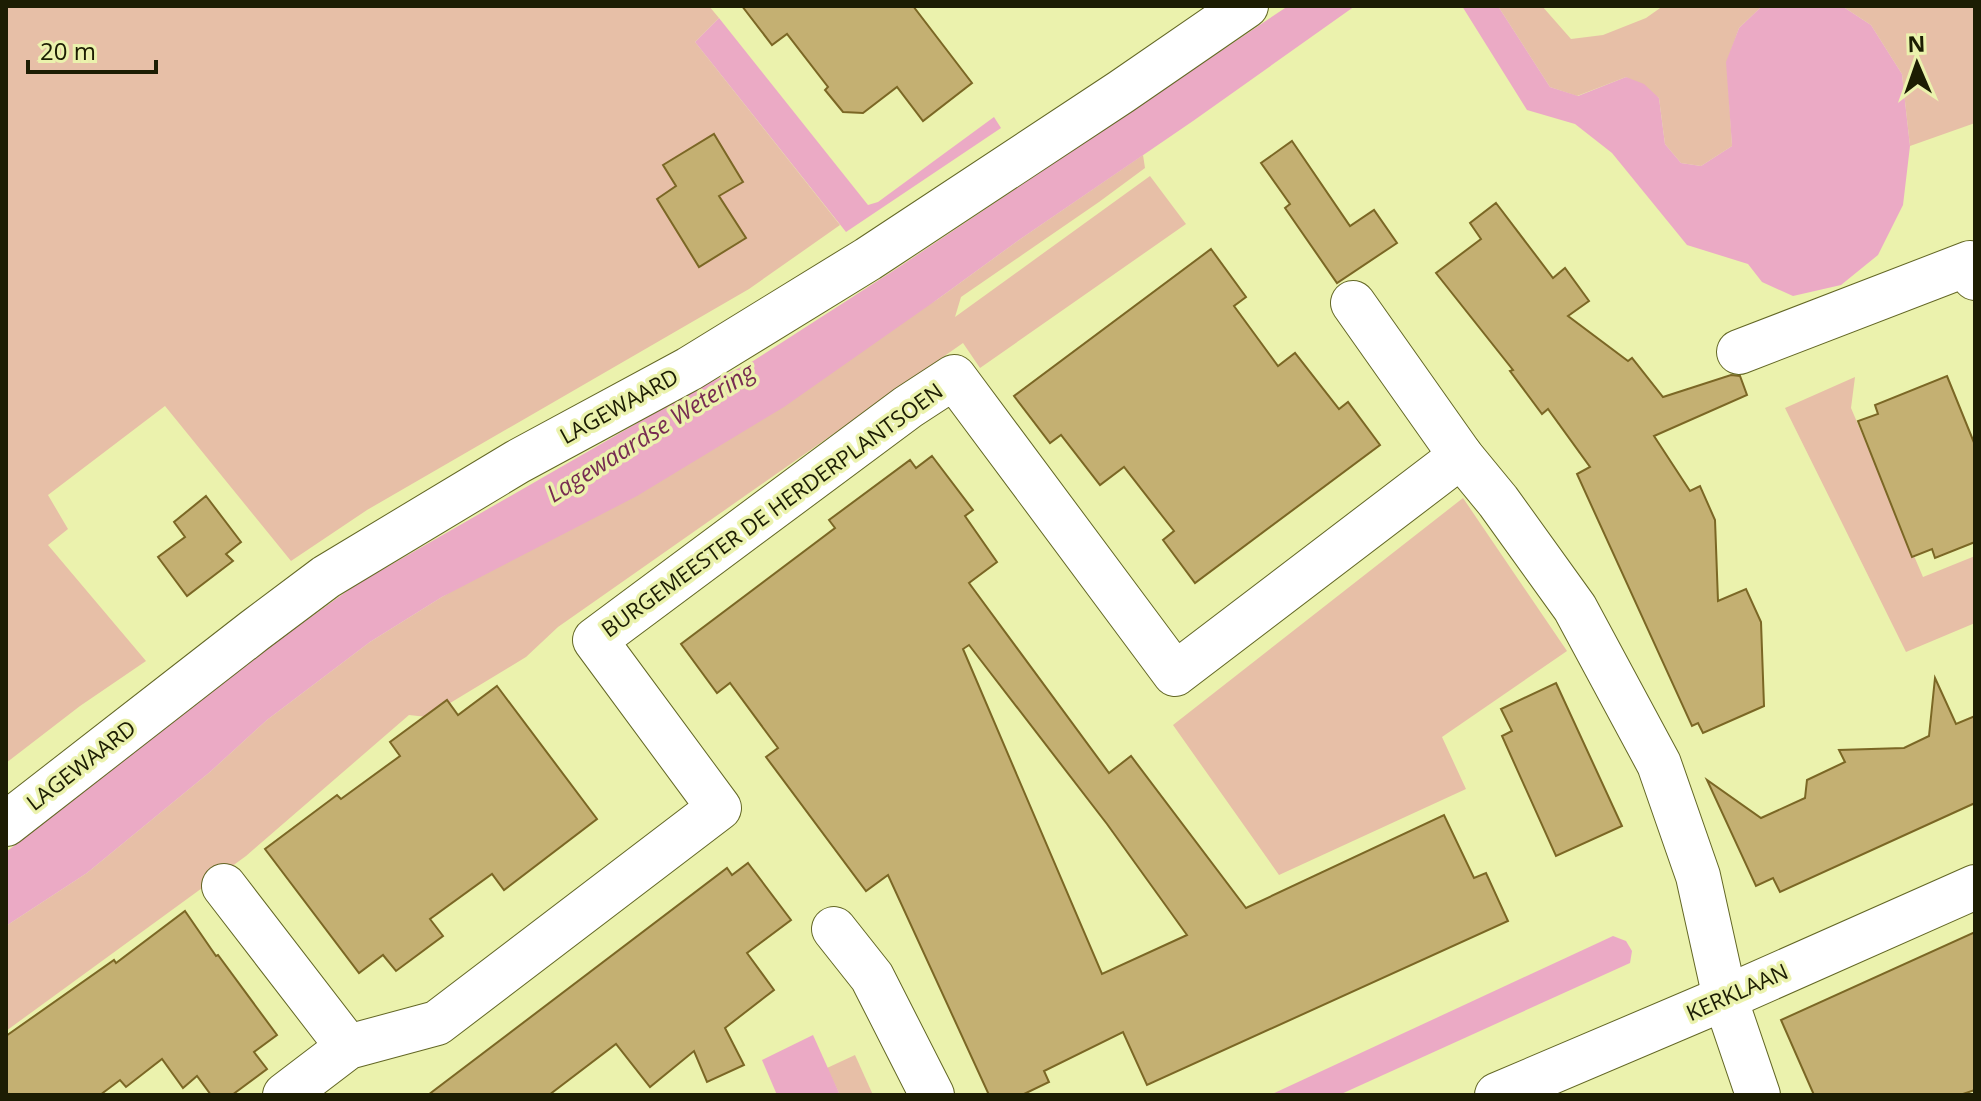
<svg xmlns="http://www.w3.org/2000/svg" width="1981" height="1101" font-family="'Open Sans',sans-serif">
  <rect width="100%" height="100%" fill="#ebf2ad"/>
  <g fill="#e7bfa7">
    <path d="M6 6H709L719 18 695 42 840 225 749 289 367 510 291 561 165 406 48 495 68 529 48 545 146 661 80 706 6 763Z"/>
    <path d="M1498 6H1542L1571 39 1603 35 1646 18 1663 6H1762L1739 28 1727 62 1732 146 1701 166 1681 163 1665 144 1659 98 1626 77 1577 96 1550 87Z"/>
    <path d="M1842 6H1975V123L1910 146 1902 74 1871 25Z"/>
    <path d="M1143 155 1145 168 1099 202 961 297 955 317 1150 176 1186 224 980 368 963 343 558 627 526 657 427 717 409 715 246 856 6 1031V926L87 873 210 772 267 720 370 642 442 597 938 299 1019 240Z"/>
    <path d="M1855 377 1851 408 1923 577 1975 556V623L1906 652 1785 408Z"/>
    <path d="M1463 498 1567 651 1442 737 1466 789 1279 875 1173 725Z"/>
    <path d="M855 1055 873 1095H840L827 1068Z"/>
  </g>
  <g fill="#ebaac5">
    <path d="M1288 6H1355L1193 121 1019 240 938 299 784 407 637 496 442 597 370 642 267 720 210 772 87 873 6 926V852L265 650 354 586 693 391 753 361 899 267Z"/>
    <path d="M1462 6H1498L1550 87 1578 96 1626 77 1644 84 1659 98 1665 144 1681 163 1701 166 1732 146 1726 62 1739 28 1762 6H1842L1871 25 1902 74 1910 146 1903 205 1878 255 1841 285 1793 296 1762 282 1748 264 1687 245 1612 153 1575 124 1527 110Z"/>
    <path d="M719 18 868 205 878 202 994 117 1001 128 846 232 695 42Z"/>
    <path d="M1613 936 1626 941 1632 951 1630 963 1339 1095H1270Z"/>
    <path d="M813 1035 840 1095H777L762 1060Z"/>
  </g>
  <g fill="#c4b072" stroke="#7b6725" stroke-width="2" fill-rule="evenodd">
    <path d="M742 6H913L972 83 923 121 897 87 863 113 843 112 825 90 828 87 787 34 772 45Z"/>
    <path d="M714 134 743 182 719 196 746 238 699 267 657 199 676 186 663 165Z"/>
    <path d="M1292 141 1350 226 1374 210 1397 243 1337 283 1285 208 1290 204 1261 163Z"/>
    <path d="M1496 203 1553 278 1565 268 1589 301 1568 316 1628 361 1632 358 1663 397 1731 375 1740 376 1747 395 1654 436 1690 491 1700 486 1715 520 1718 601 1746 589 1761 622 1764 706 1703 733 1698 723 1692 726 1577 474 1590 467 1548 409 1542 414 1510 371 1513 370 1436 273 1481 239 1470 223Z"/>
    <path d="M1211 249 1246 297 1234 306 1278 366 1295 353 1339 409 1348 402 1380 445 1195 583 1163 540 1174 531 1124 467 1100 485 1061 435 1050 443 1014 396Z"/>
    <path d="M1947 376 1975 445V542L1935 558 1932 549 1912 557 1858 421 1878 414 1875 405Z"/>
    <path d="M932 456 973 510 965 516 997 562 969 583 1109 773 1131 756 1246 908 1444 815 1474 878 1486 873 1508 921 1147 1085 1123 1032 1044 1071 1049 1082 1022 1095H989L888 875 866 891 766 757 778 748 730 683 717 693 681 644 835 528 829 520 910 460 916 468ZM969 645 1107 824 1187 935 1102 974 963 649Z"/>
    <path d="M206 496 241 542 226 554 233 561 187 596 158 557 185 537 174 522Z"/>
    <path d="M1935 678 1956 724 1975 716V803L1780 892 1773 878 1756 886 1707 780 1761 818 1805 798 1807 780 1845 762 1839 750 1904 748 1929 736Z"/>
    <path d="M1556 683 1622 826 1556 856 1502 736 1512 731 1501 709Z"/>
    <path d="M497 686 597 819 504 890 492 874 430 919 443 936 396 971 383 955 359 973 265 849 337 795 341 799 400 756 390 742 447 700 458 715Z"/>
    <path d="M748 863 791 920 747 953 774 990 725 1028 744 1065 707 1082 694 1051 650 1087 616 1044 549 1095H428L727 868 732 875Z"/>
    <path d="M185 911 216 956 218 955 277 1035 254 1052 267 1069 232 1095H211L197 1076 183 1088 162 1059 126 1087 120 1080 100 1095H6V1036L114 960 116 963Z"/>
    <path d="M1975 932V1090L1960 1095H1814L1781 1020Z"/>
  </g>
  <g fill="none" stroke-linecap="round" stroke-linejoin="round">
    <g stroke="#636725" stroke-width="46">
      <g id="minor">
        <path d="M1353 303 1461 456 1498 501 1575 608 1659 764 1698 876 1725 998 1758 1095"/>
        <path d="M1739 352 1970 263 1975 278"/>
        <path d="M6 824 254 631 326 577 517 462 689 369 868 259 1121 92 1246 6"/>
        <path d="M224 886 348 1047"/>
        <path d="M834 929 872 977 932 1095"/>
        <path d="M285 1095 348 1047 437 1023 719 808 595 640 908 407 954 377 1175 674 1461 456"/>
        <path d="M1497 1095 1725 998 1975 887"/>
      </g>
    </g>
    <use href="#minor" stroke="#fff" stroke-width="44"/>
  </g>
  <g text-anchor="middle" stroke-width="7" stroke-linejoin="round" paint-order="stroke">
    <g font-size="22" fill="#1c1d03" stroke="#ebf2ad">
      <text transform="translate(619 406) rotate(-29)" y="8">LAGEWAARD</text>
      <text transform="translate(772 510) rotate(-36)" y="8">BURGEMEESTER DE HERDERPLANTSOEN</text>
      <text transform="translate(81 765) rotate(-38)" y="8">LAGEWAARD</text>
      <text transform="translate(1737 992) rotate(-24)" y="8">KERKLAAN</text>
    </g>
    <g font-size="24" font-style="italic" fill="#772c51" stroke="#ebf2ad">
      <text transform="translate(651 433) rotate(-32)" y="8">Lagewaardse Wetering</text>
    </g>
  </g>
  <rect width="1981" height="1101" fill="none" stroke="#1c1d03" stroke-width="16"/>
  <g transform="translate(1917 64) rotate(358)" stroke="#ebf2ad" stroke-width="6" paint-order="stroke">
  <path d="M0-6L14 30L0 20L-14 30Z" fill="#1c1d03"/>
  <text y="-12" font-size="22" font-weight="bold" text-anchor="middle" fill="#1c1d03">N</text>
  </g>
  <path d="M28 60v12h128v-12" fill="none" stroke="#1c1d03" stroke-width="4"/>
  <text x="40" y="60" font-size="24" fill="#1c1d03" stroke="#ebf2ad" stroke-width="6" paint-order="stroke">20 m</text>
</svg>
